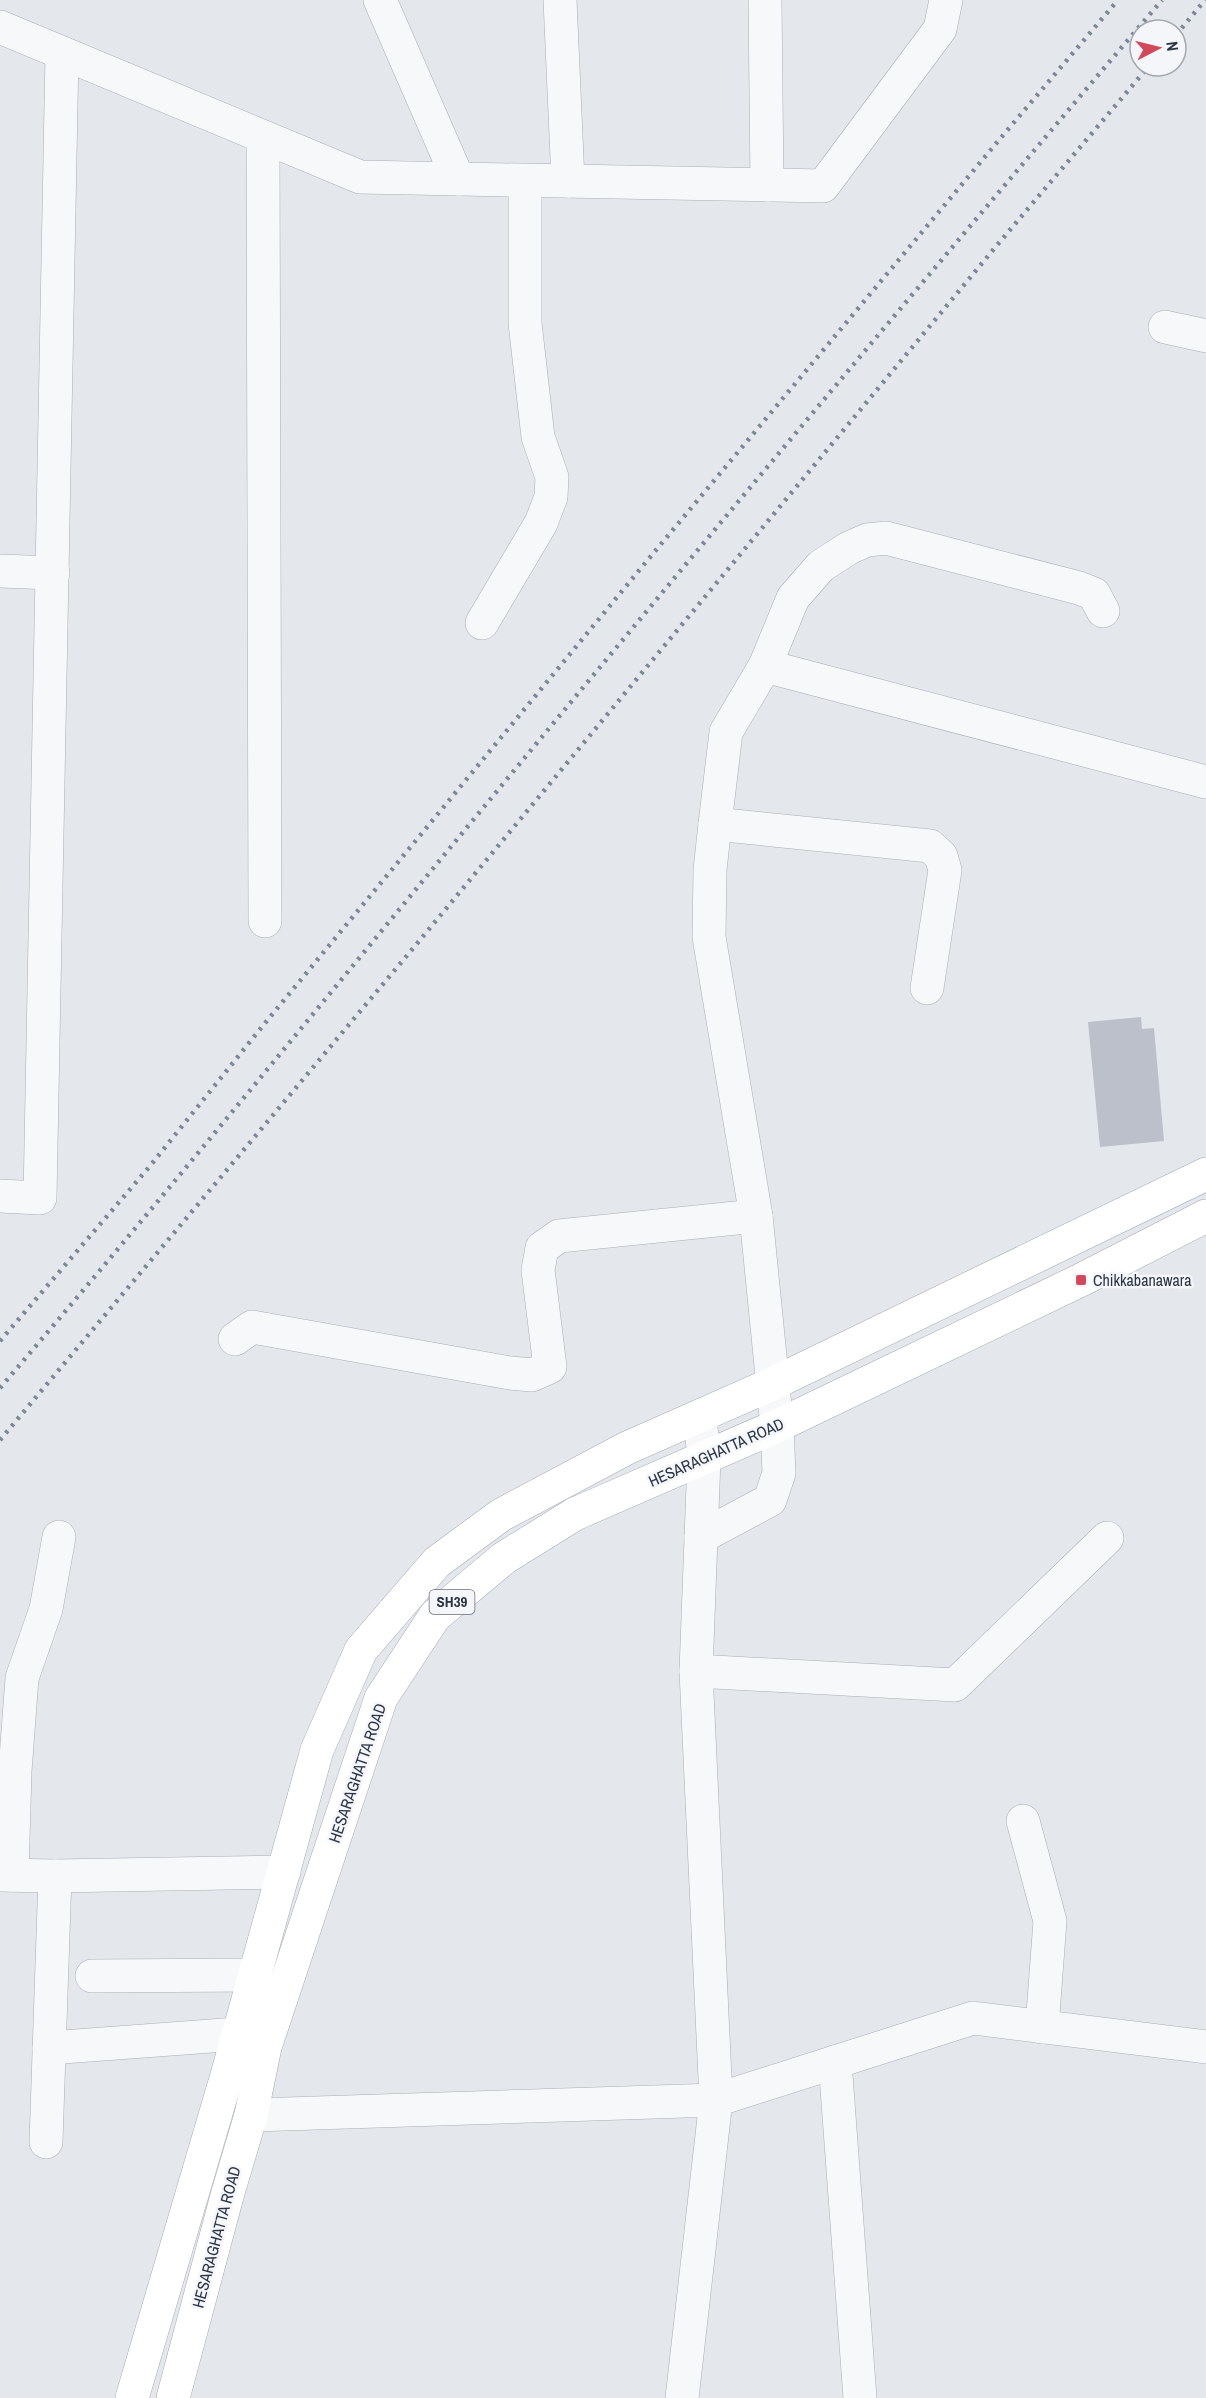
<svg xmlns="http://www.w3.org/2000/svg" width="1206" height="2398" font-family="'Archivo Narrow',sans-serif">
  <rect width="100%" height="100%" fill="#e4e7ec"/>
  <path fill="#bbc0ca" d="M1141 1017 1142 1029 1154 1028 1164 1141 1100 1147 1088 1022Z"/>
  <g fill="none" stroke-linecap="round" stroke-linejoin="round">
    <g stroke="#a9aeb7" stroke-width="34">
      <g id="street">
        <path d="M380 0 458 179"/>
        <path d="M560 0 568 181"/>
        <path d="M765 0 767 185"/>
        <path d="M0 27 360 177 823 186 940 29 946 0"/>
        <path d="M263 137 265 921"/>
        <path d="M1165 327 1206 336"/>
        <path d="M0 571 53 573"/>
        <path d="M482 623 541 523 551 497 552 477 538 437 525 323V181"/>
        <path d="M765 666 1206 782"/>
        <path d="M715 824 930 846 941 856 945 870 927 988"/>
        <path d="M0 1196 40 1198 62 53"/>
        <path d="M235 1339 252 1327 510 1373 532 1375 550 1367 538 1270 542 1248 559 1236 756 1216"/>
        <path d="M700 1416 704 1459 696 1671 716 2100 973 2018 1206 2047"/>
        <path d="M701 1537 770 1500 779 1473 777 1426 756 1216 709 937 710 870 715 824 726 732 765 666 793 598 821 566 849 548 867 540 886 538 1079 588 1094 594 1103 611"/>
        <path d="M696 1671 955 1685 1107 1538"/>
        <path d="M1023 1821 1050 1921 1042 2027"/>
        <path d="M0 1875 55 1876 284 1872"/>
        <path d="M12 1875 15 1771 22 1678 46 1609 59 1537"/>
        <path d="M92 1976 255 1975"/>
        <path d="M49 2048 238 2034"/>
        <path d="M835 2062 860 2398"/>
        <path d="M251 2115 716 2100 682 2398"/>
        <path d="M46 2142 55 1876"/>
      </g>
    </g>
    <g stroke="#a3abb8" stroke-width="34">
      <g id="primary">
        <path d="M132 2398 228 2072 317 1750 361 1650 437 1562 501 1515 627 1448 772 1384 1206 1174"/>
        <path d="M173 2398 227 2196 251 2115 265 2047 381 1698 435 1616 504 1558 575 1514 777 1426 1081 1280 1206 1216"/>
      </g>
    </g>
    <use href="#street" stroke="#f7f8fa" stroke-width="33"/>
    <use href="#primary" stroke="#fff" stroke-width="33"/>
    <g stroke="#7d8696" stroke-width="4.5" stroke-dasharray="3 6" stroke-linecap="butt">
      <path d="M1176 35 1205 0"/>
      <path d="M0 1341 150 1166 261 1028 651 556 999 140 1118 0"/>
      <path d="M0 1388C174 1185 342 978 512 773 727 514 944 256 1162 0"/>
      <path d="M0 1440 415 946 998 244 1149 66"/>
    </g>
  </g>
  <rect fill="#d1495b" stroke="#f4f6f9" stroke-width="2" x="1075" y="1274" width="12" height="12" rx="3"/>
  <g text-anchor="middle" stroke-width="5" stroke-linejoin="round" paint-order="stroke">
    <rect fill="#f4f6f9" stroke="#676e7b" stroke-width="1.5" x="429.5" y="1590" width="45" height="24" rx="4.5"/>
    <g font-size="15" font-weight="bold" fill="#2b3445">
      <text x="452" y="1607">SH39</text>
    </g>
    <g font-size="16" fill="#2b3445" stroke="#f4f6f9" text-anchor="start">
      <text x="1093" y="1286">Chikkabanawara</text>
    </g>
    <g font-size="16" fill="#2b3445" stroke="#f4f6f9">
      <text transform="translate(716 1452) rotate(-24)" y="6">HESARAGHATTA ROAD</text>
      <text transform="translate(357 1773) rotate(-71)" y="6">HESARAGHATTA ROAD</text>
      <text transform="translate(216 2237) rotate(-75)" y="6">HESARAGHATTA ROAD</text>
    </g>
  </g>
  <g transform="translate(1158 48) rotate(83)"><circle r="28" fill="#f4f6f9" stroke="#a4a8b1" stroke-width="1.5"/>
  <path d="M0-4.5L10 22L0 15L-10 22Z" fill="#d1495b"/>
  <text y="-9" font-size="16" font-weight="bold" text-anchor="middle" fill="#2b3445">N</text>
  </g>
</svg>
